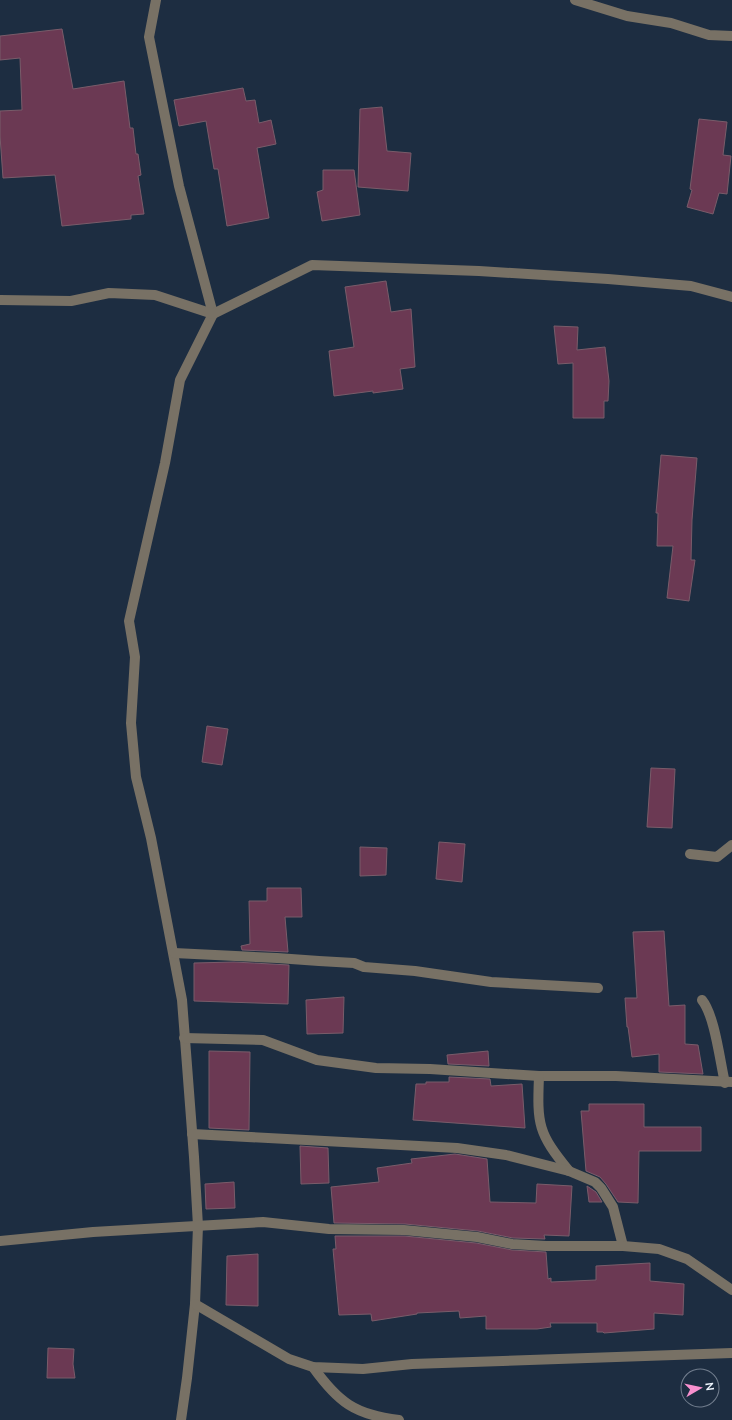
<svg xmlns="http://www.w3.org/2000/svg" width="732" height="1420" font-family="Mulish,sans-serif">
  <rect width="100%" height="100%" fill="#1d2d41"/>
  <g fill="#6b3953" stroke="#795c6a">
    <path d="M62 29 73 89 124 81 130 128H133L136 154H138L141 175 138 176 144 214 131 215V219L62 226 55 175 3 178 0 136V111L22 110 20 58 0 60V36Z"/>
    <path d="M243 88 246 101 255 100 259 123 271 120 276 144 257 148 269 218 227 226 218 169H214L206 121 179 126 174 100Z"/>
    <path d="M382 107 387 151 411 153 408 191 358 187 360 109Z"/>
    <path d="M699 119 727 122 723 155 731 156 727 194 719 193 713 214 687 207 692 190 690 189Z"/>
    <path d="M323 170H354L360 215 322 221 317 192 323 190Z"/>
    <path d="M386 281 391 312 411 309 415 367 400 369 403 389 373 393V391L334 396 329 351 354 347 345 287Z"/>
    <path d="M554 326 578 327 577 350 605 347 609 381 608 401H604V418H573V363L558 364Z"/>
    <path d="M661 455 697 458 692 520 691 560H695L689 601 667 598 673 546H657L658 513H656Z"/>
    <path d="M207 726 228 729 222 765 202 762Z"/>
    <path d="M651 768 675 769 672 828 647 827Z"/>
    <path d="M439 842 465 844 462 882 436 879Z"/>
    <path d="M360 847 387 848 386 875 360 876Z"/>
    <path d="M267 888H301L302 917H285L288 952 242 950 241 946 250 944 249 901H267Z"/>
    <path d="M664 931 669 1006 685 1005V1044L698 1045 703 1074 659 1072V1054L632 1057 628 1027H627L625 998H637L633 932Z"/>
    <path d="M234 962 289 965 288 1004 194 1001V963Z"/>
    <path d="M344 997 343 1033 307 1034 306 1000Z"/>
    <path d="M209 1051 250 1052 249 1130 209 1128Z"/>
    <path d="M488 1051 489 1066 448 1064 447 1055Z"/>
    <path d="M449 1077 490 1079 491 1086 522 1084 525 1128 413 1120 416 1084H426V1082H449Z"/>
    <path d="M589 1104H644V1127H701V1151H639L638 1203 618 1202 606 1184 600 1177 586 1171 581 1111H589Z"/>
    <path d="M300 1146 328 1148 329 1183 301 1184Z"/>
    <path d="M455 1154 487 1159 490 1202 536 1203 537 1184 572 1186 569 1236 544 1235 545 1239 513 1238 478 1231 405 1224 334 1223 331 1187 379 1182 377 1168 412 1163 411 1159Z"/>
    <path d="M234 1182 235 1208 206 1209 205 1184Z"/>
    <path d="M587 1186 596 1192 602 1202H589Z"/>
    <path d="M335 1236H404L476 1243 512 1250 546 1252 548 1279 551 1278V1282L596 1280V1266L650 1263V1281L684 1284 683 1315 654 1313V1329L604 1333 603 1332H597V1323H550L551 1327 537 1329H486V1316L460 1318 459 1311 417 1313V1314L372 1321 371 1314 339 1315 333 1249H336Z"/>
    <path d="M258 1254V1306L226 1305 227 1256Z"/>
    <path d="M48 1348 74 1349 73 1364 75 1378H47Z"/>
  </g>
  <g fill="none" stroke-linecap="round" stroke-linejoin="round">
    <g stroke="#787165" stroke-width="10">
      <path d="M156 0 149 37 179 186 213 314 180 380 165 463 129 621 135 657 131 723 136 777 151 838 182 1000 194 1157 198 1226 195 1304 187 1378 181 1420"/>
      <path d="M575 0 627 16 671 23 709 35 732 36"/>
      <path d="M0 300 71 301 109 293 155 295 213 314 312 265 479 271 608 279 691 286 732 297"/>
      <path d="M690 854 717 857 732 845"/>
      <path d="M174 953 277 958 319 961 354 963 364 967 415 971 491 982 598 988"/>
      <path d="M702 1000C715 1016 720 1062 725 1083"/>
      <path d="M184 1038 263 1040 317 1060 376 1068 430 1069 539 1076H616L732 1082"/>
      <path d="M539 1076C537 1125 538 1133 569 1171"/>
      <path d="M192 1134 457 1148 506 1155 569 1171 595 1182 601 1188 613 1207 623 1246"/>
      <path d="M0 1241 93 1232 263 1222 329 1229 404 1230 477 1237 512 1244 546 1246H623L659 1249 687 1259 732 1290"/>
      <path d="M195 1304 289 1359 313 1367 363 1369 412 1364 732 1353"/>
      <path d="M313 1367C338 1402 355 1415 399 1420"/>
    </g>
  </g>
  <g transform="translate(700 1388) rotate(81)"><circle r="19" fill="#1d2d41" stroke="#717d8d"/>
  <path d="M0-3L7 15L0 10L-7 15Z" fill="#f790ce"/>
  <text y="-6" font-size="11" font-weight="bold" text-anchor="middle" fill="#eff6fe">N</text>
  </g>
</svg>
